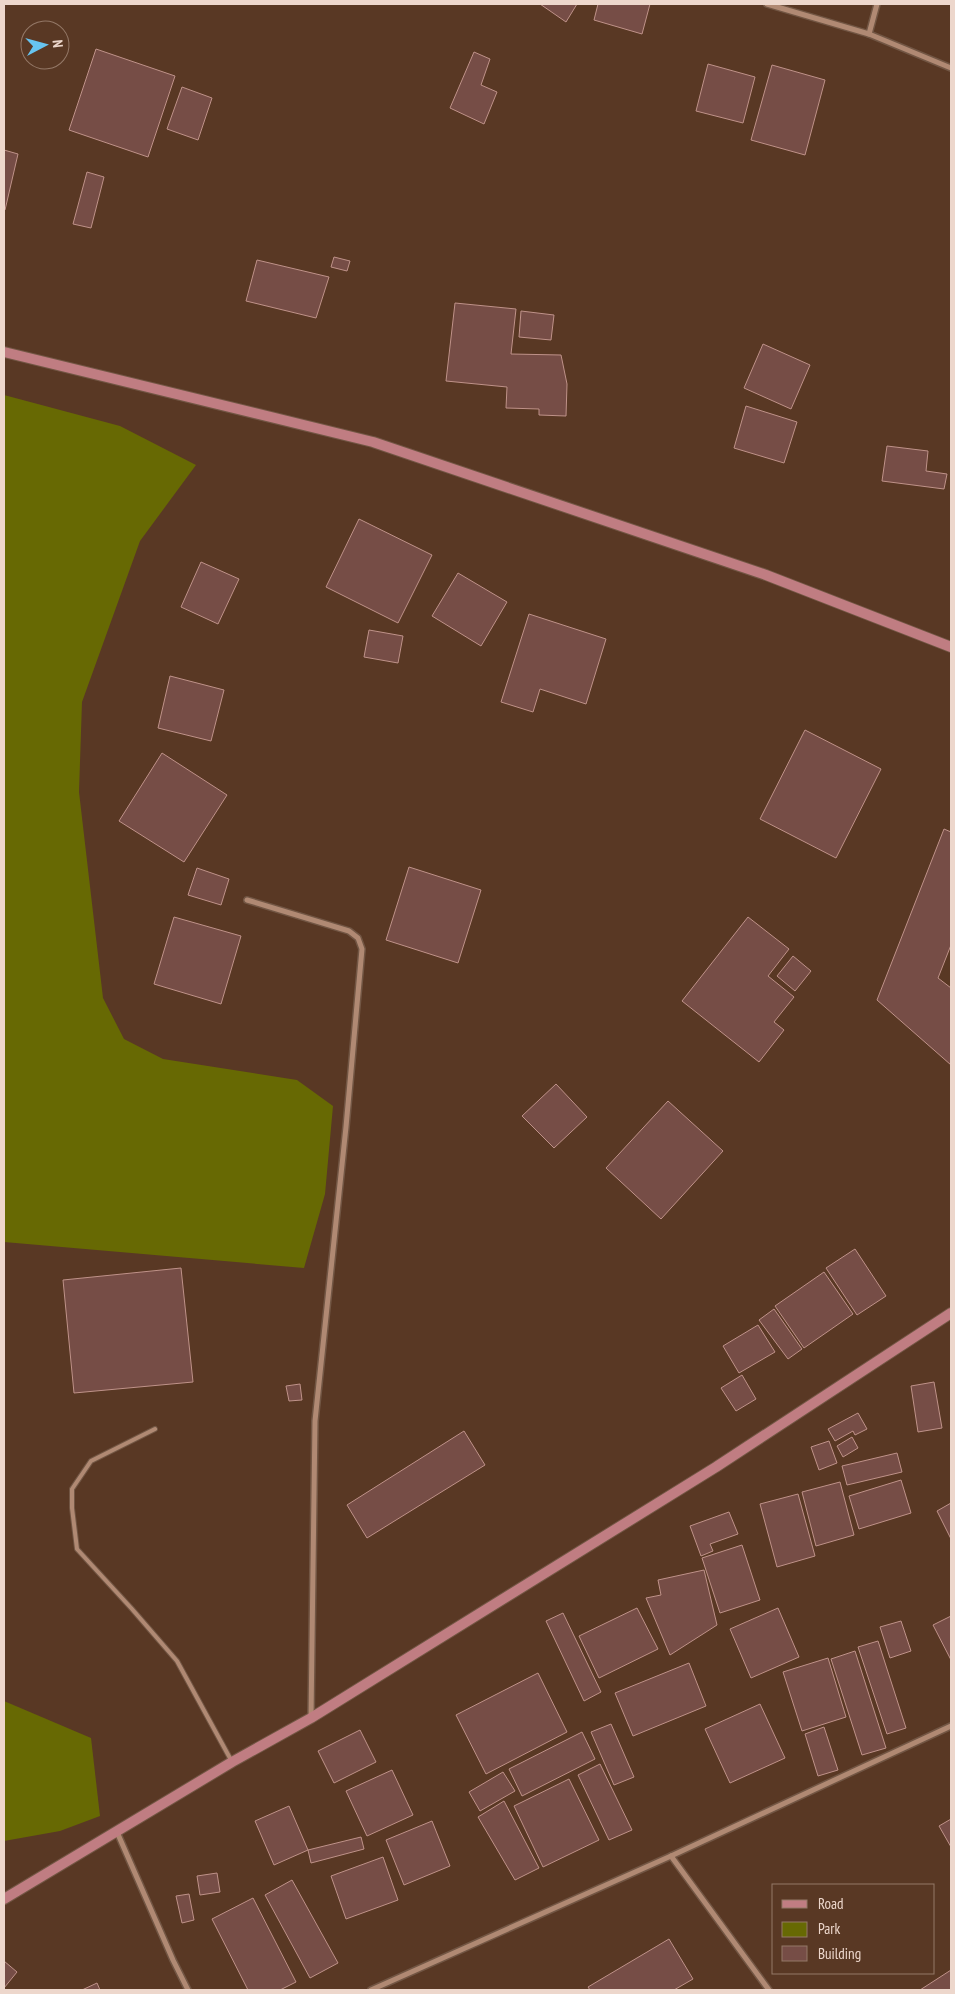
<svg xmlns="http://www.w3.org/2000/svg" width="955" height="1994" font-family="'PT Sans Narrow',sans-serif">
  <rect width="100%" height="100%" fill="#593824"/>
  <g fill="#676903">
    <path d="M4 395 120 426 196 465 140 541 82 702 79 792 103 998 124 1039 163 1059 297 1080 333 1106 325 1194 304 1268 4 1242Z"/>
    <path d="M4 1701 91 1738 100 1816 60 1831 4 1841Z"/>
  </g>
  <g fill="#764d46" stroke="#bf9289">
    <path d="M540 4H577L566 22Z"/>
    <path d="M598 4H650L642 34 594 20Z"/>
    <path d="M96 49 175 76 148 157 69 130Z"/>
    <path d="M474 52 490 59 481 85 497 92 484 124 450 108Z"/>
    <path d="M708 64 755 77 743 123 696 111Z"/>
    <path d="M772 65 825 80 805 155 751 140Z"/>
    <path d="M182 87 212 98 198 140 167 129Z"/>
    <path d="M4 150 18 154 5 210H4Z"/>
    <path d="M87 172 104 177 91 228 73 224Z"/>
    <path d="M334 257 350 261 347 271 331 267Z"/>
    <path d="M257 260 329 277 316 318 246 301Z"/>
    <path d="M455 303 516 309 511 354 561 355 567 384 566 416 539 415V409L506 408 507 387 446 381Z"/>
    <path d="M521 311 554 315 551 340 519 337Z"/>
    <path d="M763 344 810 365 791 409 744 388Z"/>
    <path d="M746 406 797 422 784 463 734 448Z"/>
    <path d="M887 446 928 451 926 471 947 474 944 489 882 481Z"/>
    <path d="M359 519 432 555 398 623 326 587Z"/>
    <path d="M201 562 239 579 218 624 181 607Z"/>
    <path d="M458 573 507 602 481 646 432 616Z"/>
    <path d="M529 614 606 639 586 704 540 689 533 712 501 702Z"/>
    <path d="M369 630 403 636 398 663 364 657Z"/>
    <path d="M170 676 224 690 211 741 158 728Z"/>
    <path d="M805 730 881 769 836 858 760 819Z"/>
    <path d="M162 753 227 795 184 862 119 821Z"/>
    <path d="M944 829 951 832V945L938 978 951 988V1065L877 1000Z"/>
    <path d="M409 867 481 890 458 963 386 940Z"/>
    <path d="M197 868 229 879 221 905 188 895Z"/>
    <path d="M174 917 241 936 221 1004 154 984Z"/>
    <path d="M748 917 789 949 768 976 794 997 774 1022 784 1030 759 1062 682 1001Z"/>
    <path d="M793 956 811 971 795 991 777 976Z"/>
    <path d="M556 1084 587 1117 554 1148 522 1116Z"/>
    <path d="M668 1101 723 1151 661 1219 606 1168Z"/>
    <path d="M855 1249 886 1296 857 1315 826 1268Z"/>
    <path d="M181 1268 193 1382 74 1393 63 1280Z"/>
    <path d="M824 1272 853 1314 804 1348 775 1306Z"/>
    <path d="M774 1309 802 1349 788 1359 759 1320Z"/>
    <path d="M758 1325 775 1352 739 1373 723 1346Z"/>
    <path d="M742 1375 756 1399 736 1411 721 1388Z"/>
    <path d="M934 1382 942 1428 918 1432 911 1386Z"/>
    <path d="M300 1384 302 1400 289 1401 286 1386Z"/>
    <path d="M858 1413 867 1429 855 1435 853 1431 835 1441 828 1429Z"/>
    <path d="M464 1431 485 1465 367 1538 347 1505Z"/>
    <path d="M852 1437 858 1448 843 1457 837 1446Z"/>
    <path d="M829 1441 837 1463 819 1470 811 1447Z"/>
    <path d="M897 1453 902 1472 847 1485 842 1466Z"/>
    <path d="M901 1480 911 1513 859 1529 849 1496Z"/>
    <path d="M840 1482 854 1535 816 1546 802 1492Z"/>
    <path d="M798 1494 815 1556 777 1567 760 1504Z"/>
    <path d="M951 1503V1539L937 1511Z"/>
    <path d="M729 1512 738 1534 710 1544 713 1551 701 1556 690 1526Z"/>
    <path d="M742 1545 760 1600 720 1613 702 1558Z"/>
    <path d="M704 1570 717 1625 670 1655 646 1598 661 1595 658 1580Z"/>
    <path d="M637 1608 658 1649 599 1678 579 1636Z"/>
    <path d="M778 1608 799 1657 751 1678 730 1629Z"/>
    <path d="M563 1613 601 1692 584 1701 546 1621Z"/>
    <path d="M951 1616V1660L933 1625Z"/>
    <path d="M901 1621 911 1651 890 1658 880 1627Z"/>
    <path d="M878 1641 906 1728 887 1734 858 1647Z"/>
    <path d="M855 1651 886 1748 862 1755 831 1659Z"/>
    <path d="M828 1658 846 1717 802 1731 783 1672Z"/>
    <path d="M689 1663 706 1706 633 1736 615 1693Z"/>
    <path d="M538 1673 567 1732 486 1774 456 1715Z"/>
    <path d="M760 1704 785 1758 730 1783 705 1729Z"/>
    <path d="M611 1724 634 1777 614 1785 591 1732Z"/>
    <path d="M824 1727 838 1770 818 1776 805 1734Z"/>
    <path d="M360 1730 376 1762 334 1783 318 1751Z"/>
    <path d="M582 1732 595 1759 522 1796 509 1769Z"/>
    <path d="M600 1764 632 1830 609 1840 578 1775Z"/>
    <path d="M392 1770 413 1815 367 1836 346 1791Z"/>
    <path d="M503 1772 515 1791 480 1811 469 1792Z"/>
    <path d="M569 1779 599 1840 543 1867 514 1806Z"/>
    <path d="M504 1801 539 1868 515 1880 478 1817Z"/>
    <path d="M289 1806 308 1850 274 1865 255 1821Z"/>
    <path d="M951 1819V1847L939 1826Z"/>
    <path d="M432 1821 450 1866 404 1885 386 1840Z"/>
    <path d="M361 1837 364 1849 311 1863 308 1850Z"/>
    <path d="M383 1857 398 1900 346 1919 331 1876Z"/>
    <path d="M217 1873 220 1892 200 1895 197 1876Z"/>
    <path d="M292 1880 338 1963 310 1978 265 1895Z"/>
    <path d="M189 1894 194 1920 182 1923 176 1896Z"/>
    <path d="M253 1898 296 1982 280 1990H248L212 1919Z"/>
    <path d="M669 1939 693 1979 674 1990H590L588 1987Z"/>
    <path d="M4 1961 17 1972 4 1988Z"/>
    <path d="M951 1970V1990H920Z"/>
    <path d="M97 1983 100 1990H82Z"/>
  </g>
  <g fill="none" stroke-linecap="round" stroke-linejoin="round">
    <g stroke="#725644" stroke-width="6">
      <path id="service" d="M155 1429 91 1461 72 1489V1508L77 1549 132 1609 177 1661 231 1760"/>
    </g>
    <g stroke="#725644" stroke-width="8">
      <g id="minor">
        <path d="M767 4 869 34 951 68"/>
        <path d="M869 34 877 4"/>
        <path d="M247 900 349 931 358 938 362 949 346 1127 315 1421 311 1718"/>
        <path d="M117 1832 173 1960 188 1990"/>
        <path d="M671 1856 769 1990"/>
        <path d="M371 1990 671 1856 951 1726"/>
      </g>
    </g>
    <g stroke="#725644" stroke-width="12">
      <g id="secondary">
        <path d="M4 352 373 442 766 575 951 647"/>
        <path d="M4 1899 232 1762 311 1718 716 1467 951 1313"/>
      </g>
    </g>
    <use href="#service" stroke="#b08973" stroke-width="4"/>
    <use href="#minor" stroke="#b08973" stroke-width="5"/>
    <use href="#secondary" stroke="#c07d82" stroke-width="10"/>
  </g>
  <rect width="955" height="1994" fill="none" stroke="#edd7cc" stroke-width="10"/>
  <rect x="772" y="1884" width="162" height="90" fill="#593824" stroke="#947867"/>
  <rect x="782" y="1900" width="25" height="8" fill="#c07d82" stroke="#947867"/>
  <text x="818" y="1909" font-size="15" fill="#edd7cc">Road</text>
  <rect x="782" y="1922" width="25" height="15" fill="#676903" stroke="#947867"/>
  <text x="818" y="1934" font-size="15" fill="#edd7cc">Park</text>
  <rect x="782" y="1946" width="25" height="15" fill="#764d46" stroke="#947867"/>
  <text x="818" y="1959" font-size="15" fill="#edd7cc">Building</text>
  <g transform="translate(45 45) rotate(84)"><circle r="24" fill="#593824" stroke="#947867"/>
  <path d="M0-4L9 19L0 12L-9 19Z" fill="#67c4f0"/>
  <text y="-8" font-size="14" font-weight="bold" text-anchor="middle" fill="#edd7cc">N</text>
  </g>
</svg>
